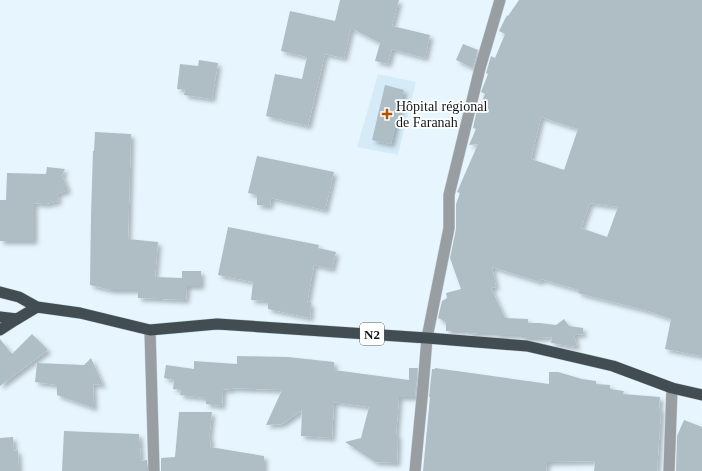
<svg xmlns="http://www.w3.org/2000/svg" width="702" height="471" font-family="Georgia,serif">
  <defs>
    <filter id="shadow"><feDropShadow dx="3.5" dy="3.5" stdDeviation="2" flood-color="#0004"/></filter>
  </defs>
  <rect width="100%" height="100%" fill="#e7f6fe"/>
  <path fill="#d5ecf8" d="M378 74 416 82 398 155 357 147Z"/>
  <g fill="#afbec5" fill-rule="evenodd" filter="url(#shadow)">
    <path d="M340 0H399L392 26 430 35 425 58 392 49 388 64 375 61 380 43 351 28 344 58 325 54 308 126 266 116 275 74 302 79 307 57 281 51 290 11 335 21Z"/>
    <path d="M519 0H702V356L665 349 671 319 648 311 578 293 579 290 541 279 540 282 492 267 496 287 491 288 505 318 528 319V323H540L556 325 564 319 569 326 583 328V334L574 335 577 347 551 343 552 337 537 338H522V335H495V333H477L469 334V331H446V322L438 318 442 301 447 298 446 293 461 289 450 258 456 229V204L460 193 457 192 478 144 469 145 476 129 473 128 476 114 485 94 481 92 488 74 486 73 491 56 495 58 505 34 499 31 507 15 508 16ZM541 117 578 129 564 170 531 159ZM590 203 618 207 607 237 581 228Z"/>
    <path d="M463 44 478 50 473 68 456 60Z"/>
    <path d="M199 60 218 63 212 99 184 95 185 90 177 89 180 64 198 66Z"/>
    <path d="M385 85 404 90 391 144 372 140Z"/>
    <path d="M95 132 131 134 128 239 158 242 155 277 182 278V271H201V286H187L186 300 138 298V290H111L90 285 91 216 93 151H94Z"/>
    <path d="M257 156 334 172 325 210 271 198 270 206 257 205V195L248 193Z"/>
    <path d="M47 167 65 169 62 175 68 190 57 194 59 201 45 204 34 203V241H0V200H6L7 173 46 174Z"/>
    <path d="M228 227 319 245 318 248 336 252 332 269 314 265 307 303H311L310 318 268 309V301L251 300 253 282 218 275Z"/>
    <path d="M32 334 48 350 0 386V339L12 354Z"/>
    <path d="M237 356 288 357 334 362V370L409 380V368H418L415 397H399L396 435H398L397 463 375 462 345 442 361 438 369 407 334 402 332 438 301 436 302 410 282 424 266 425 282 390 231 388V390L223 389 222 406 206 404V398L180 395 181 390 173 389 174 380 164 378 166 365 194 369V361L237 364Z"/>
    <path d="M91 358 103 385 93 384 94 408 57 395V385L35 382 37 363 84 365Z"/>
    <path d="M435 368 549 384V372H558L582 379 596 381V384L610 385V389L624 391 623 394 660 397 659 409H661L657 471H594L595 461 547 462 546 471H423L430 397H429L432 369H435Z"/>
    <path d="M179 412H212L209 438H211L210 447 264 456V471H161V458L175 457Z"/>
    <path d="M684 420 702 427V471H676L677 436Z"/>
    <path d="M64 431 139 434 141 461 147 460V471H62Z"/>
    <path d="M13 437 14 451 18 450 19 471H0V438Z"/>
  </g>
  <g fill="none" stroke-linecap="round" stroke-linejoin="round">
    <g stroke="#c5d2d9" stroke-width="12">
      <g id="minor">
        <path d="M150 330 154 471"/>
        <path d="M415 471 423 387 427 338"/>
        <path d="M669 471 672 388"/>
      </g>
    </g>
    <g stroke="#c5d2d9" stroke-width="12">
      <path id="tertiary" d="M427 338 449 228V195L480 68 500 0"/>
    </g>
    <g stroke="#c5d2d9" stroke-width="12">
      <g id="trunk">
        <path d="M0 292 19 297 37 307 80 313 150 330 217 324 427 338 527 346 613 366 672 388 702 395"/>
        <path d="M0 317 17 319 37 307"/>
        <path d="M0 330 17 319"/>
      </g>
    </g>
    <use href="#minor" stroke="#989ea1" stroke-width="11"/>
    <use href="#tertiary" stroke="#989ea1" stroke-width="11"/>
    <use href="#trunk" stroke="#414d52" stroke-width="11"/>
  </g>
  <path fill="#b05200" stroke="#fff" stroke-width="1.5" d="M385 108h4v4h4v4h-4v4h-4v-4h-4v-4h4z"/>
  <g text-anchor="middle" stroke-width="3.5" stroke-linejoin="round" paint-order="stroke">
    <rect fill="#fff" stroke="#585c5d" stroke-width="1" x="360" y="323" width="24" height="22" rx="3"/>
    <g font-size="13" font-weight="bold" fill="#101618">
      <text x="372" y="339">N2</text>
    </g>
    <g font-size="14" fill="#101618" stroke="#fff" text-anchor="start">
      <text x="396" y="111">Hôpital régional<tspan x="396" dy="16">de Faranah</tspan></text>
    </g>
  </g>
</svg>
